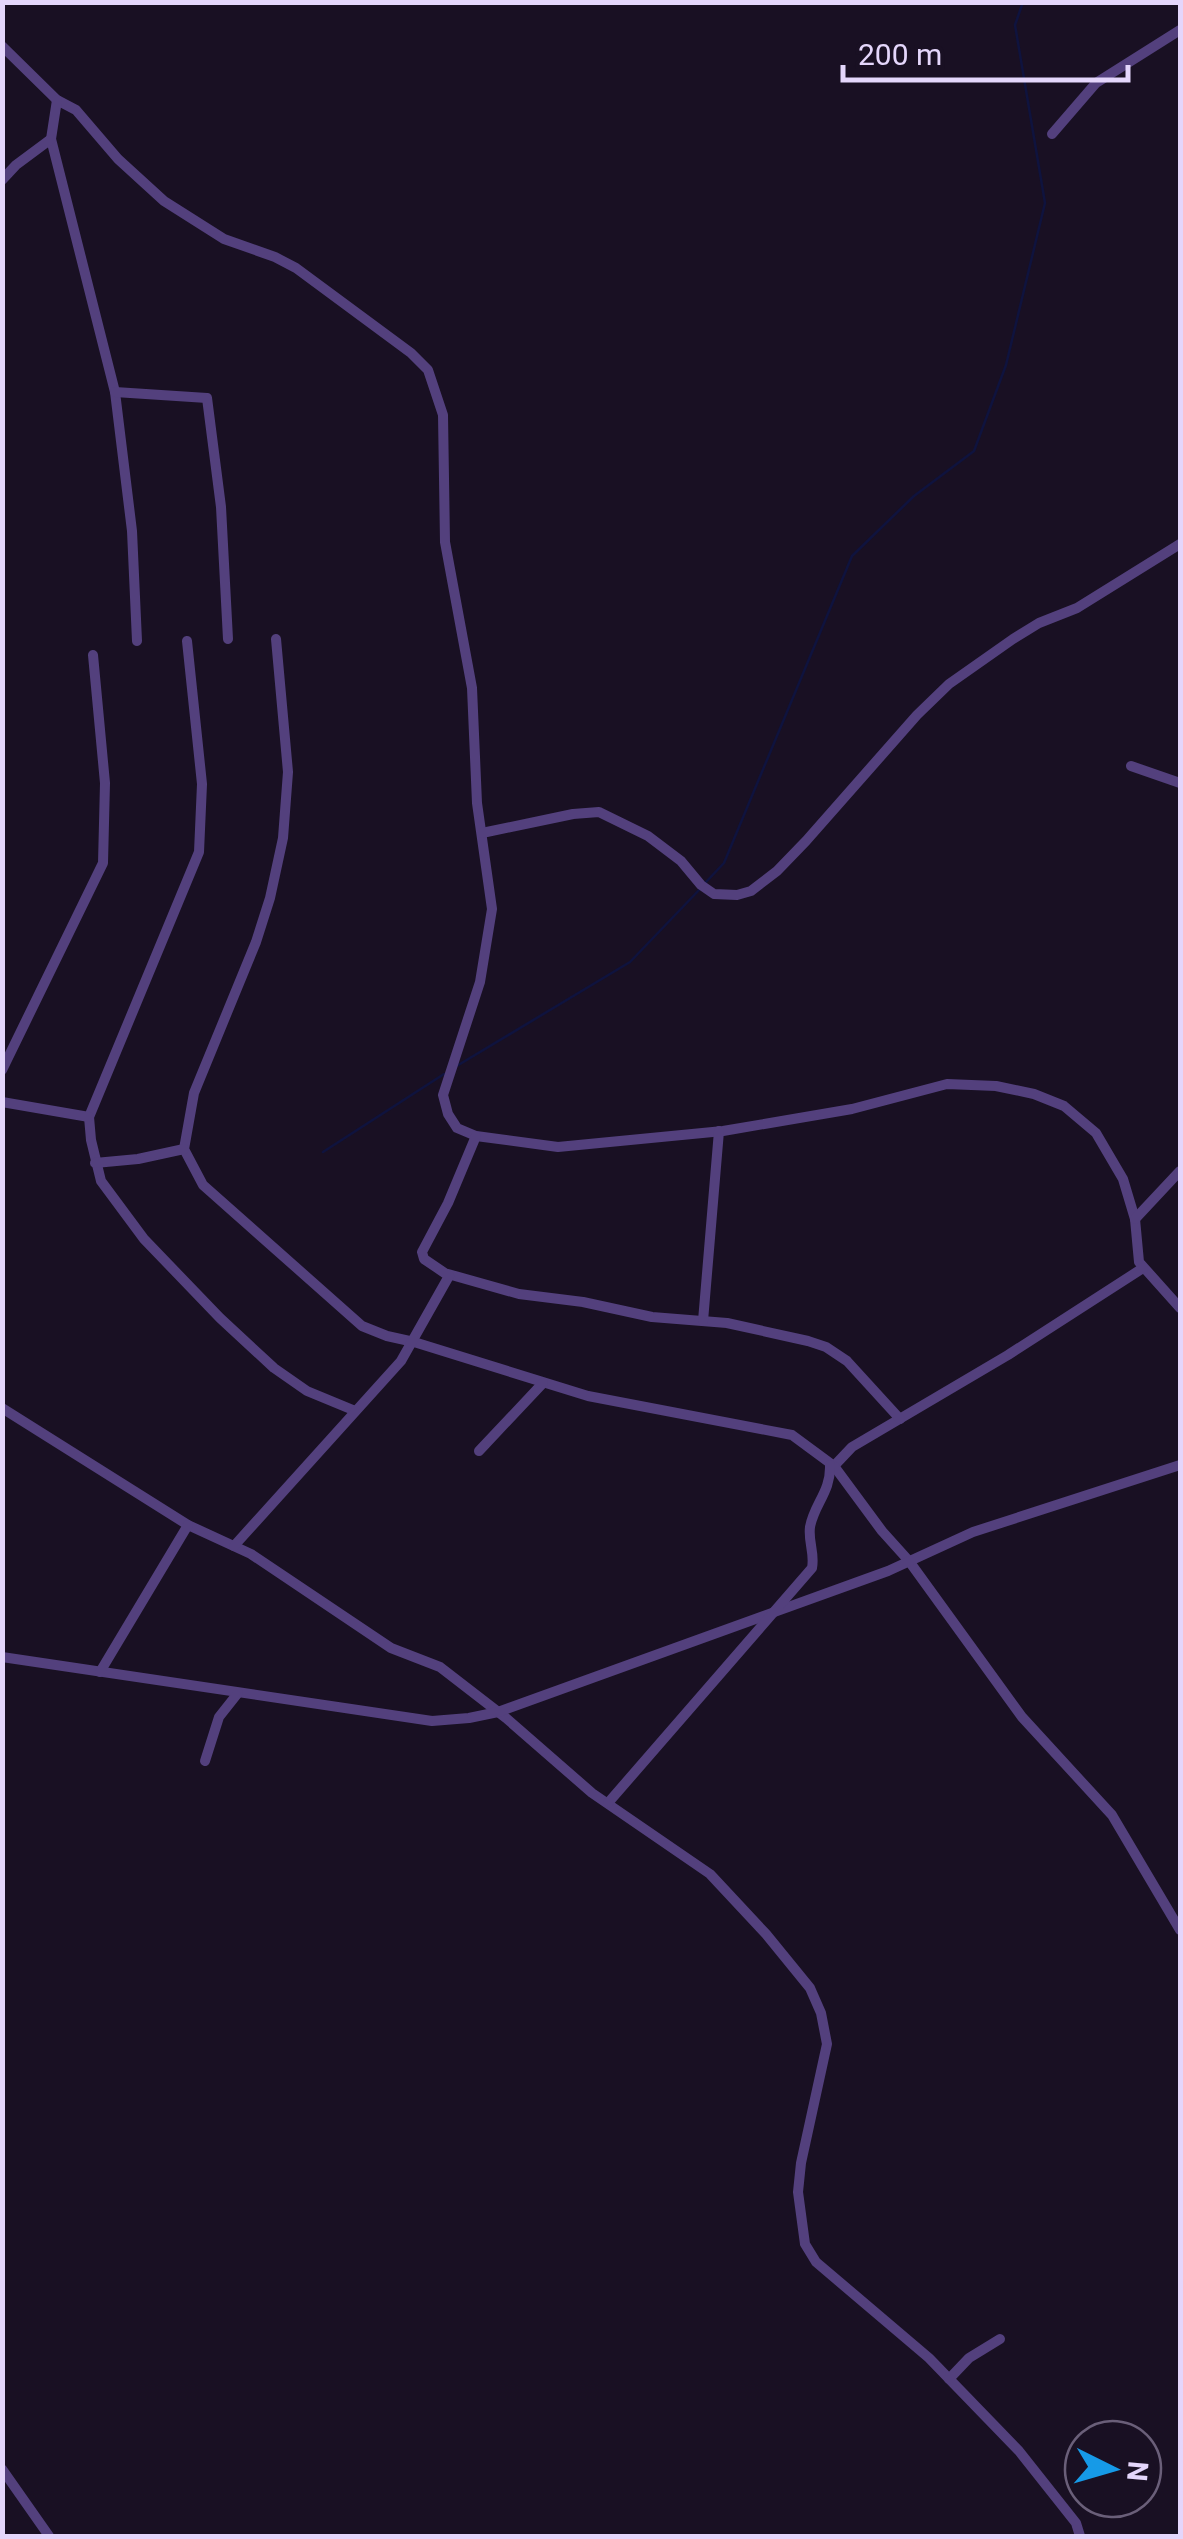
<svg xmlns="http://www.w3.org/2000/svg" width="1183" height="2539" font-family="Roboto,sans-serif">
  <rect width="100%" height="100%" fill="#191023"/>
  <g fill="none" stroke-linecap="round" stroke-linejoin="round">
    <g stroke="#0f133e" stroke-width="2.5">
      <path d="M706 882 724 863 852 556 914 496 974 451 1006 365 1045 203 1015 25 1023 2"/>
      <path d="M455 1067 630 962 701 888"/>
      <path d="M323 1152 444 1074"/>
    </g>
    <g stroke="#53407d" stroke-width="10">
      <path d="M2 46 57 100 76 110 118 159 164 201 224 239 275 257 296 268 411 353 428 370 443 415 445 542 472 688 477 803 492 909 480 982 443 1095 448 1114 457 1128 476 1136 558 1147 723 1131 852 1109 947 1084 996 1086 1034 1094 1064 1106 1096 1133 1123 1179 1135 1219 1139 1262 1180 1308"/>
      <path d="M57 100 51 139 115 392 132 531 137 641"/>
      <path d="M1052 134 1096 83 1180 30"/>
      <path d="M2 180 16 165 51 139"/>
      <path d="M115 392 207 398 221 507 228 639"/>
      <path d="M276 639 288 772 283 838 270 898 256 942 194 1093 184 1149 203 1185 362 1326 387 1336 414 1342 588 1396 792 1435 834 1466 852 1447 1008 1355 1143 1268"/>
      <path d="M187 641 202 784 199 852 89 1117 91 1140 101 1181 144 1239 220 1318 274 1368 307 1391 353 1410"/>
      <path d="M1131 766 1180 783"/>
      <path d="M482 833 573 814 599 812 648 836 681 861 701 885 714 894 737 895 751 891 777 871 806 841 917 715 949 684 1013 639 1039 623 1077 608 1180 544"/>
      <path d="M2 1070 103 863 105 783 93 655"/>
      <path d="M2 1102 89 1117"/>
      <path d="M95 1163 138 1159 184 1149"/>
      <path d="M1135 1219 1180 1171"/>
      <path d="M448 1274 519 1294 583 1302 652 1317 727 1323 808 1341 826 1347 847 1361 900 1419"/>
      <path d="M703 1321 719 1131"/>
      <path d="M2 1408 188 1525 251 1554 391 1648 440 1667 506 1718 592 1793 710 1874 766 1934 810 1988 821 2013 827 2044 801 2163 798 2192 805 2244 816 2262 929 2358 1019 2451 1076 2523 1080 2536"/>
      <path d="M479 1451 543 1383"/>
      <path d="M834 1466 882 1531 909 1561 1022 1717 1112 1815 1180 1930"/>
      <path d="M234 1546 401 1361 449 1276 424 1259 422 1252 448 1203 476 1136"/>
      <path d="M2 1657 432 1721 469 1718 498 1712 888 1571 973 1532 1180 1465"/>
      <path d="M100 1672 188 1525"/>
      <path d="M205 1761 219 1717 238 1693"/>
      <path d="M608 1803 812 1568C815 1553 808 1542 810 1527 814 1504 831 1492 830 1465"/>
      <path d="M949 2379 969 2358 1000 2339"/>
      <path d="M2 2469 49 2536"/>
    </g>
  </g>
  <rect width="1183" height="2539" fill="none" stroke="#e4d6fb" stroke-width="10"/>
  <g transform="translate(1113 2469) rotate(95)"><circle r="48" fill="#191023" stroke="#6a5f79" stroke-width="2.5"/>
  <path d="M0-8L18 38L0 25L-18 38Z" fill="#169ae7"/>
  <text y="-15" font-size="28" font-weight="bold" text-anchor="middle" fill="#e4d6fb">N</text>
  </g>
  <path d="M843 65v15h285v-15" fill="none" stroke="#e4d6fb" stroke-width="5"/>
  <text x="858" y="65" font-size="30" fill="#e4d6fb" stroke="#191023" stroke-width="8" paint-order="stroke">200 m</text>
</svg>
